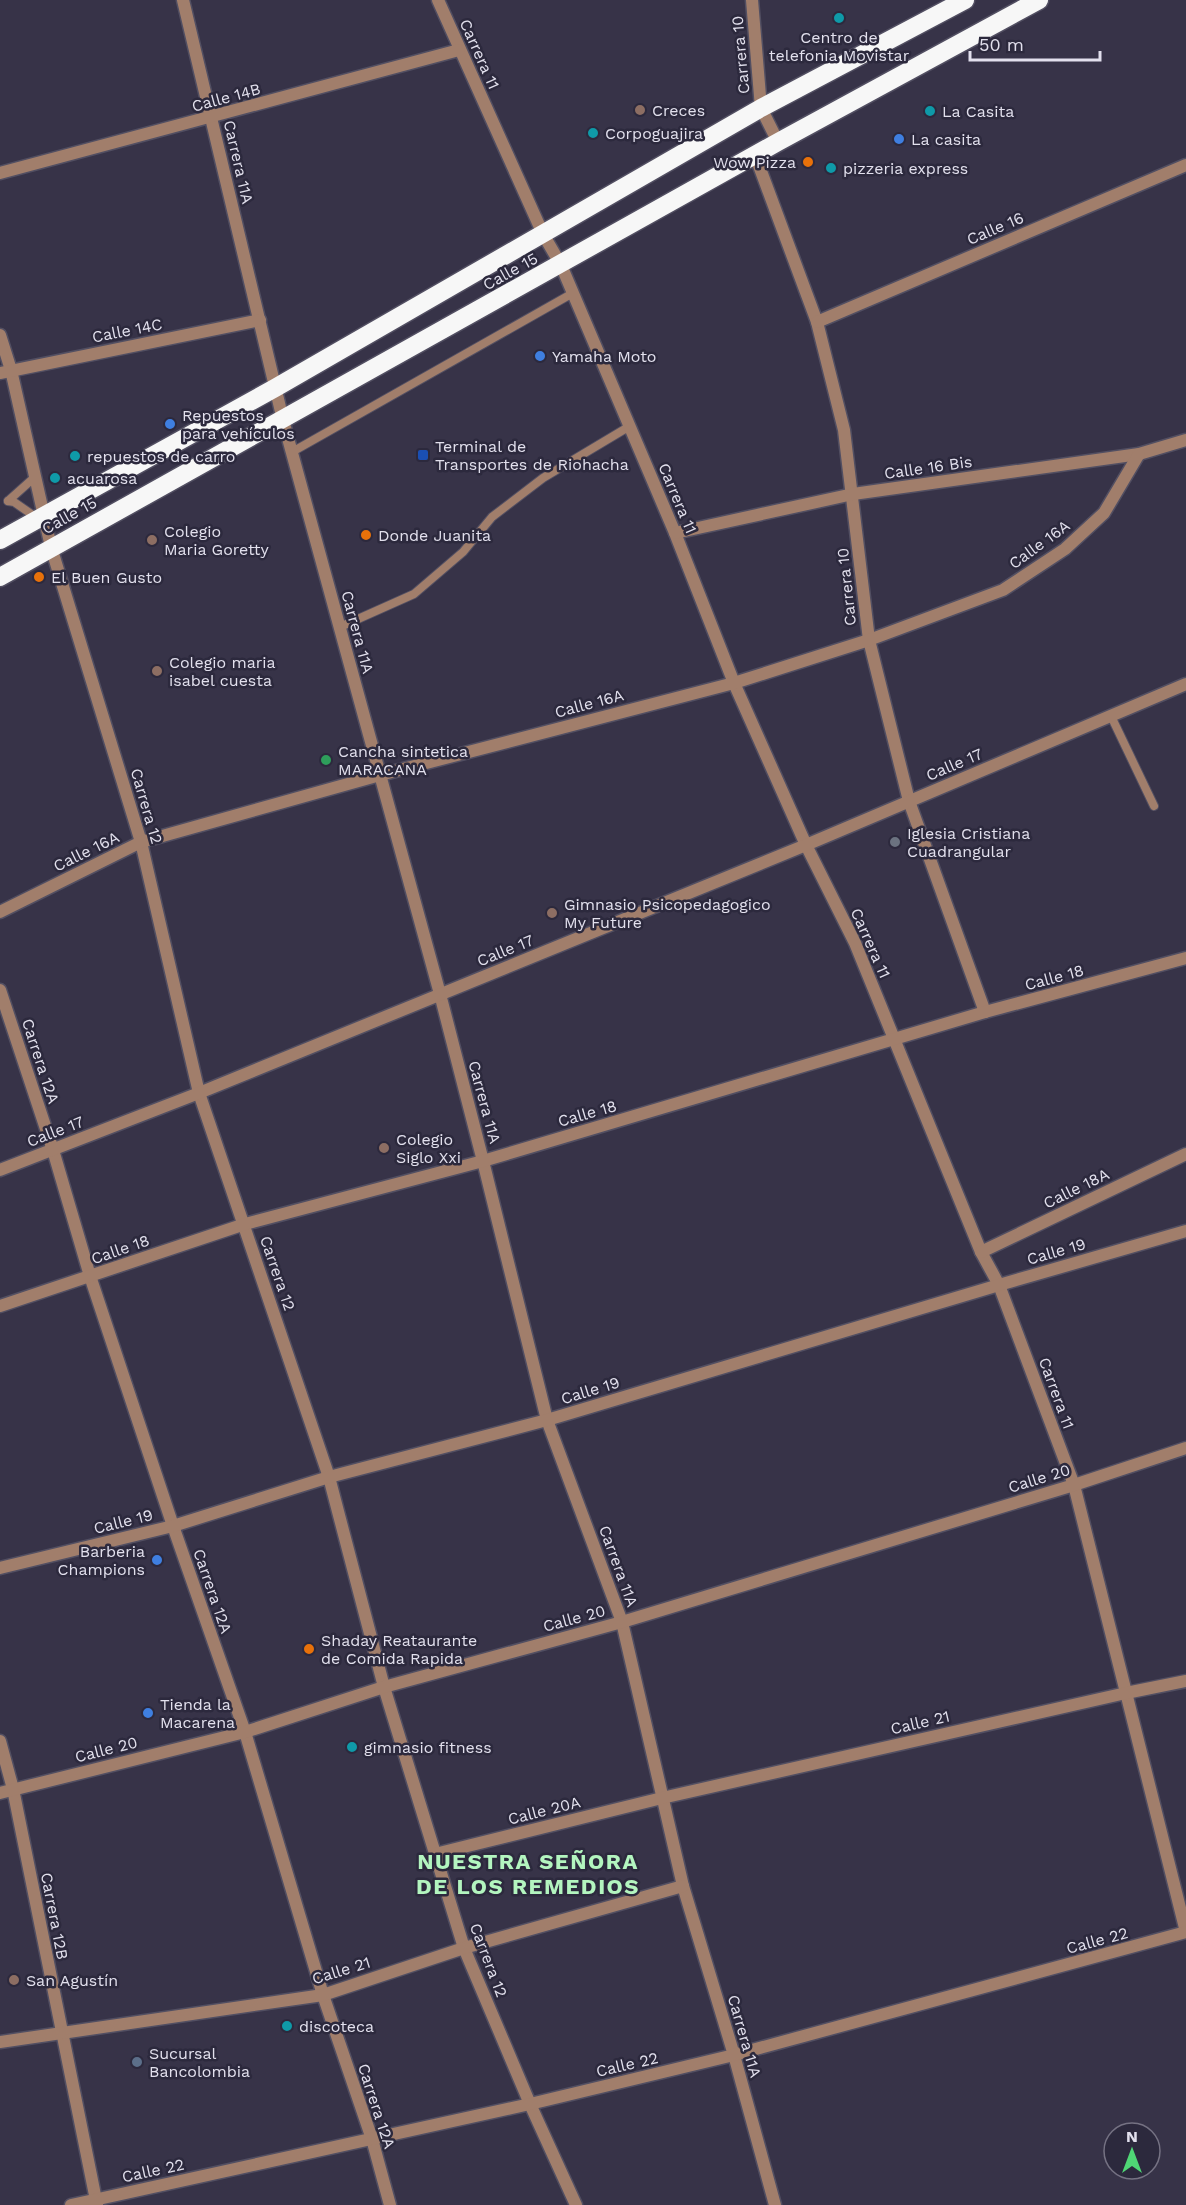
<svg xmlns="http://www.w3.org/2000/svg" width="1186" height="2205" font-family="'Work Sans',sans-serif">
  <rect width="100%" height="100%" fill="#373348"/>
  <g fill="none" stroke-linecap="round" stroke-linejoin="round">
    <g stroke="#524f62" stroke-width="10">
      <g id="lane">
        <path d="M292 452 573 293"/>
        <path d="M8 501 36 476"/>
        <path d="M8 501 14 502 37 518"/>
        <path d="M340 627 414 594 463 552 492 517 543 478 630 426"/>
        <path d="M1111 716 1154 806"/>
      </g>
    </g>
    <g stroke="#524f62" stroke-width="15">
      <g id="street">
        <path d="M183 0 283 420 440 994 483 1161 547 1420 622 1622 683 1886 734 2055 775 2205"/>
        <path d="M438 0 543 234 561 265 675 533 734 683 806 845 855 943 981 1252 999 1285 1074 1485 1186 1932"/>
        <path d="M752 0 761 108 778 142"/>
        <path d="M755 155 817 322 844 430 869 640 909 801 985 1012"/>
        <path d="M0 173 459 50"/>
        <path d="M817 322 1186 165"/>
        <path d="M0 335 11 370 51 547 141 842 199 1093 329 1477 384 1687 464 1948 530 2104 576 2205"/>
        <path d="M0 373 260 320"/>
        <path d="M675 533 853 494 1139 454 1186 440"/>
        <path d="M0 912 141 842 380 775 734 683 869 640 1003 590 1065 549 1104 513 1139 454"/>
        <path d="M0 990 53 1150 90 1276 173 1526 245 1732 323 1995 372 2139 390 2205"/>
        <path d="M0 1170 199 1093 806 845 1186 684"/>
        <path d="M981 1252 1186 1154"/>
        <path d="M0 1306 245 1224 483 1161 985 1012 1186 958"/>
        <path d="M0 1568 173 1526 329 1477 547 1420 999 1285 1186 1231"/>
        <path d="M0 1741 13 1789 97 2205"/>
        <path d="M0 1793 245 1732 384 1687 622 1622 1074 1485 1186 1448"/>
        <path d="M435 1854 662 1798 1126 1693 1186 1681"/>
        <path d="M0 2042 323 1995 464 1948 683 1886"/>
        <path d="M71 2205 530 2104 734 2055 1186 1932"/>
      </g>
    </g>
    <g stroke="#524f62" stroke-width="21">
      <g id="highway">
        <path d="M0 540 275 388 761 108 965 0"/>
        <path d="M0 577 778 142 1039 0"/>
      </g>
    </g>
    <use href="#lane" stroke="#a17e6b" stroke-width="8"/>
    <use href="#street" stroke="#a17e6b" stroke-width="12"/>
    <use href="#highway" stroke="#f7f7f7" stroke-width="18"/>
  </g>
  <g fill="#0f9aa8" stroke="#2c293d" stroke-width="2">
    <circle cx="839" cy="18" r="6"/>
    <circle cx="930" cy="111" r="6"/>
    <circle cx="593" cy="133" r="6"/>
    <circle cx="831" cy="168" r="6"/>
    <circle cx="75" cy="456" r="6"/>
    <circle cx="55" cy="478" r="6"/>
    <circle cx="352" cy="1747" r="6"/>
    <circle cx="287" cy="2026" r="6"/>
  </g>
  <g fill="#8d6e63" stroke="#2c293d" stroke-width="2">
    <circle cx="640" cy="110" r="6"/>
    <circle cx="152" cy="540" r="6"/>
    <circle cx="157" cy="671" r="6"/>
    <circle cx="552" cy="913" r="6"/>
    <circle cx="384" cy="1148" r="6"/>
    <circle cx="14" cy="1980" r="6"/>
  </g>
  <g fill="#3f7fe0" stroke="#2c293d" stroke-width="2">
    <circle cx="899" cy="139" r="6"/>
    <circle cx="540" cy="356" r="6"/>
    <circle cx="170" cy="424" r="6"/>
    <circle cx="157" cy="1560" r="6"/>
    <circle cx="148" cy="1713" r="6"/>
  </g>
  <g fill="#e8710a" stroke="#2c293d" stroke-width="2">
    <circle cx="808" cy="162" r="6"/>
    <circle cx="366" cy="535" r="6"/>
    <circle cx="39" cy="577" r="6"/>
    <circle cx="309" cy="1649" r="6"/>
  </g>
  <rect fill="#1a4fb4" stroke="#2c293d" stroke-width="2" x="417" y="449" width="12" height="12" rx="3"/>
  <circle fill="#2e9e5b" stroke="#2c293d" stroke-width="2" cx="326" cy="760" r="6"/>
  <circle fill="#6b7280" stroke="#2c293d" stroke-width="2" cx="895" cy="842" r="6"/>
  <circle fill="#5c6f8a" stroke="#2c293d" stroke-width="2" cx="137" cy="2062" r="6"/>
  <g text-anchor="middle" stroke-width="5" stroke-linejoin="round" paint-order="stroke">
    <g font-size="16" fill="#e2e0ed" stroke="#2c293d" text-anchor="start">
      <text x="839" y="43" text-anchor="middle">Centro de<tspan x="839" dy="18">telefonia Movistar</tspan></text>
      <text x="652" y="116">Creces</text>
      <text x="942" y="117">La Casita</text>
      <text x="605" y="139">Corpoguajira</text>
      <text x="911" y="145">La casita</text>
      <text x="796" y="168" text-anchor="end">Wow Pizza</text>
      <text x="843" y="174">pizzeria express</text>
      <text x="552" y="362">Yamaha Moto</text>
      <text x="182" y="421">Repuestos<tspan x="182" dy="18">para vehículos</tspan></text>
      <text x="435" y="452">Terminal de<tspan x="435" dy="18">Transportes de Riohacha</tspan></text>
      <text x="87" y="462">repuestos de carro</text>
      <text x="67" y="484">acuarosa</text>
      <text x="164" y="537">Colegio<tspan x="164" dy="18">Maria Goretty</tspan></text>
      <text x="378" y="541">Donde Juanita</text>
      <text x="51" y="583">El Buen Gusto</text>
      <text x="169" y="668">Colegio maria<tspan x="169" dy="18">isabel cuesta</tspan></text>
      <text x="338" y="757">Cancha sintetica<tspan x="338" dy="18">MARACANA</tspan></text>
      <text x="907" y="839">Iglesia Cristiana<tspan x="907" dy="18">Cuadrangular</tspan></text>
      <text x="564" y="910">Gimnasio Psicopedagogico<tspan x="564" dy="18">My Future</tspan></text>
      <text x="396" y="1145">Colegio<tspan x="396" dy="18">Siglo Xxi</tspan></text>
      <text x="145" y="1557" text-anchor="end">Barberia<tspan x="145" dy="18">Champions</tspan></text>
      <text x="321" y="1646">Shaday Reataurante<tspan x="321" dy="18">de Comida Rapida</tspan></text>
      <text x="160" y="1710">Tienda la<tspan x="160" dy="18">Macarena</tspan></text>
      <text x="364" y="1753">gimnasio fitness</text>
      <text x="26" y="1986">San Agustín</text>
      <text x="299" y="2032">discoteca</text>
      <text x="149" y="2059">Sucursal<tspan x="149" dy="18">Bancolombia</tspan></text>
    </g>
    <g font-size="16" fill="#e2e0ed" stroke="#2c293d">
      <text transform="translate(480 54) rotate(66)" y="6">Carrera 11</text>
      <text transform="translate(740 55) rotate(-95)" y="6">Carrera 10</text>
      <text transform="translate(226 97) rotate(-15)" y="6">Calle 14B</text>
      <text transform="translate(239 162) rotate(77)" y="6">Carrera 11A</text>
      <text transform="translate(995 228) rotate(-23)" y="6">Calle 16</text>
      <text transform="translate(510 271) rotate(-29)" y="6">Calle 15</text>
      <text transform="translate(127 330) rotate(-11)" y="6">Calle 14C</text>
      <text transform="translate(928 467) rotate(-8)" y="6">Calle 16 Bis</text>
      <text transform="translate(678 498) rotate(67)" y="6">Carrera 11</text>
      <text transform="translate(69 515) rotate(-29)" y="6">Calle 15</text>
      <text transform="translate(1039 544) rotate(-36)" y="6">Calle 16A</text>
      <text transform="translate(846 587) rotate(-96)" y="6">Carrera 10</text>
      <text transform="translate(358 632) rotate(75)" y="6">Carrera 11A</text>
      <text transform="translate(589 703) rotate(-15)" y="6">Calle 16A</text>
      <text transform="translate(954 764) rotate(-23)" y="6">Calle 17</text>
      <text transform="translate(147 806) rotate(74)" y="6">Carrera 12</text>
      <text transform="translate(86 851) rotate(-26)" y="6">Calle 16A</text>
      <text transform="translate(871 943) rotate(66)" y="6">Carrera 11</text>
      <text transform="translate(505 950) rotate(-22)" y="6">Calle 17</text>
      <text transform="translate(1054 977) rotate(-15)" y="6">Calle 18</text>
      <text transform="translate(41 1061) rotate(72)" y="6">Carrera 12A</text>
      <text transform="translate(485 1102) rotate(75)" y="6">Carrera 11A</text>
      <text transform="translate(587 1113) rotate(-16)" y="6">Calle 18</text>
      <text transform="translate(55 1131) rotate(-21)" y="6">Calle 17</text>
      <text transform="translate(1076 1188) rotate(-26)" y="6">Calle 18A</text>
      <text transform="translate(120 1249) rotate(-19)" y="6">Calle 18</text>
      <text transform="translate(1056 1251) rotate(-16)" y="6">Calle 19</text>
      <text transform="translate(278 1273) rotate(71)" y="6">Carrera 12</text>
      <text transform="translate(590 1390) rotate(-17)" y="6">Calle 19</text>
      <text transform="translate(1057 1393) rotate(70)" y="6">Carrera 11</text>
      <text transform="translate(1039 1478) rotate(-17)" y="6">Calle 20</text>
      <text transform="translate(123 1521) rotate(-14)" y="6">Calle 19</text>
      <text transform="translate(619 1566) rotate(70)" y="6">Carrera 11A</text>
      <text transform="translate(213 1591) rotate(71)" y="6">Carrera 12A</text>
      <text transform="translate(574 1618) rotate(-15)" y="6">Calle 20</text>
      <text transform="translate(920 1722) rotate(-13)" y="6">Calle 21</text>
      <text transform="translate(106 1749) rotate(-14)" y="6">Calle 20</text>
      <text transform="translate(544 1810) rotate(-14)" y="6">Calle 20A</text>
      <text transform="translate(55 1916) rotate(79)" y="6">Carrera 12B</text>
      <text transform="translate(1097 1940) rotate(-15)" y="6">Calle 22</text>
      <text transform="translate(489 1960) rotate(69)" y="6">Carrera 12</text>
      <text transform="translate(341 1970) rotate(-17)" y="6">Calle 21</text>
      <text transform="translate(745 2036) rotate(74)" y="6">Carrera 11A</text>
      <text transform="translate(627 2064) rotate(-13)" y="6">Calle 22</text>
      <text transform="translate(377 2106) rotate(72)" y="6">Carrera 12A</text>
      <text transform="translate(153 2170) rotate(-12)" y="6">Calle 22</text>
    </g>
    <g font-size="22" font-weight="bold" letter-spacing="1.5" fill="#b3f5bf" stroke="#2c293d">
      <text x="528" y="1869">NUESTRA SEÑORA<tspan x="528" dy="25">DE LOS REMEDIOS</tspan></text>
    </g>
  </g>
  <g transform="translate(1132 2151)"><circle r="28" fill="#2c293d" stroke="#757283" stroke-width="1.5"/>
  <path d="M0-4.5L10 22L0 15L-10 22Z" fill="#4fd675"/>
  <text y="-9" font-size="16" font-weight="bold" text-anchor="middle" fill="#e2e0ed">N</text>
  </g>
  <path d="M970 51v9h130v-9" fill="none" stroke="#e2e0ed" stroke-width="3"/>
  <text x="979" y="51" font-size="18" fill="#e2e0ed" stroke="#2c293d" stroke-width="4.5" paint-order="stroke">50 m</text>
</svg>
